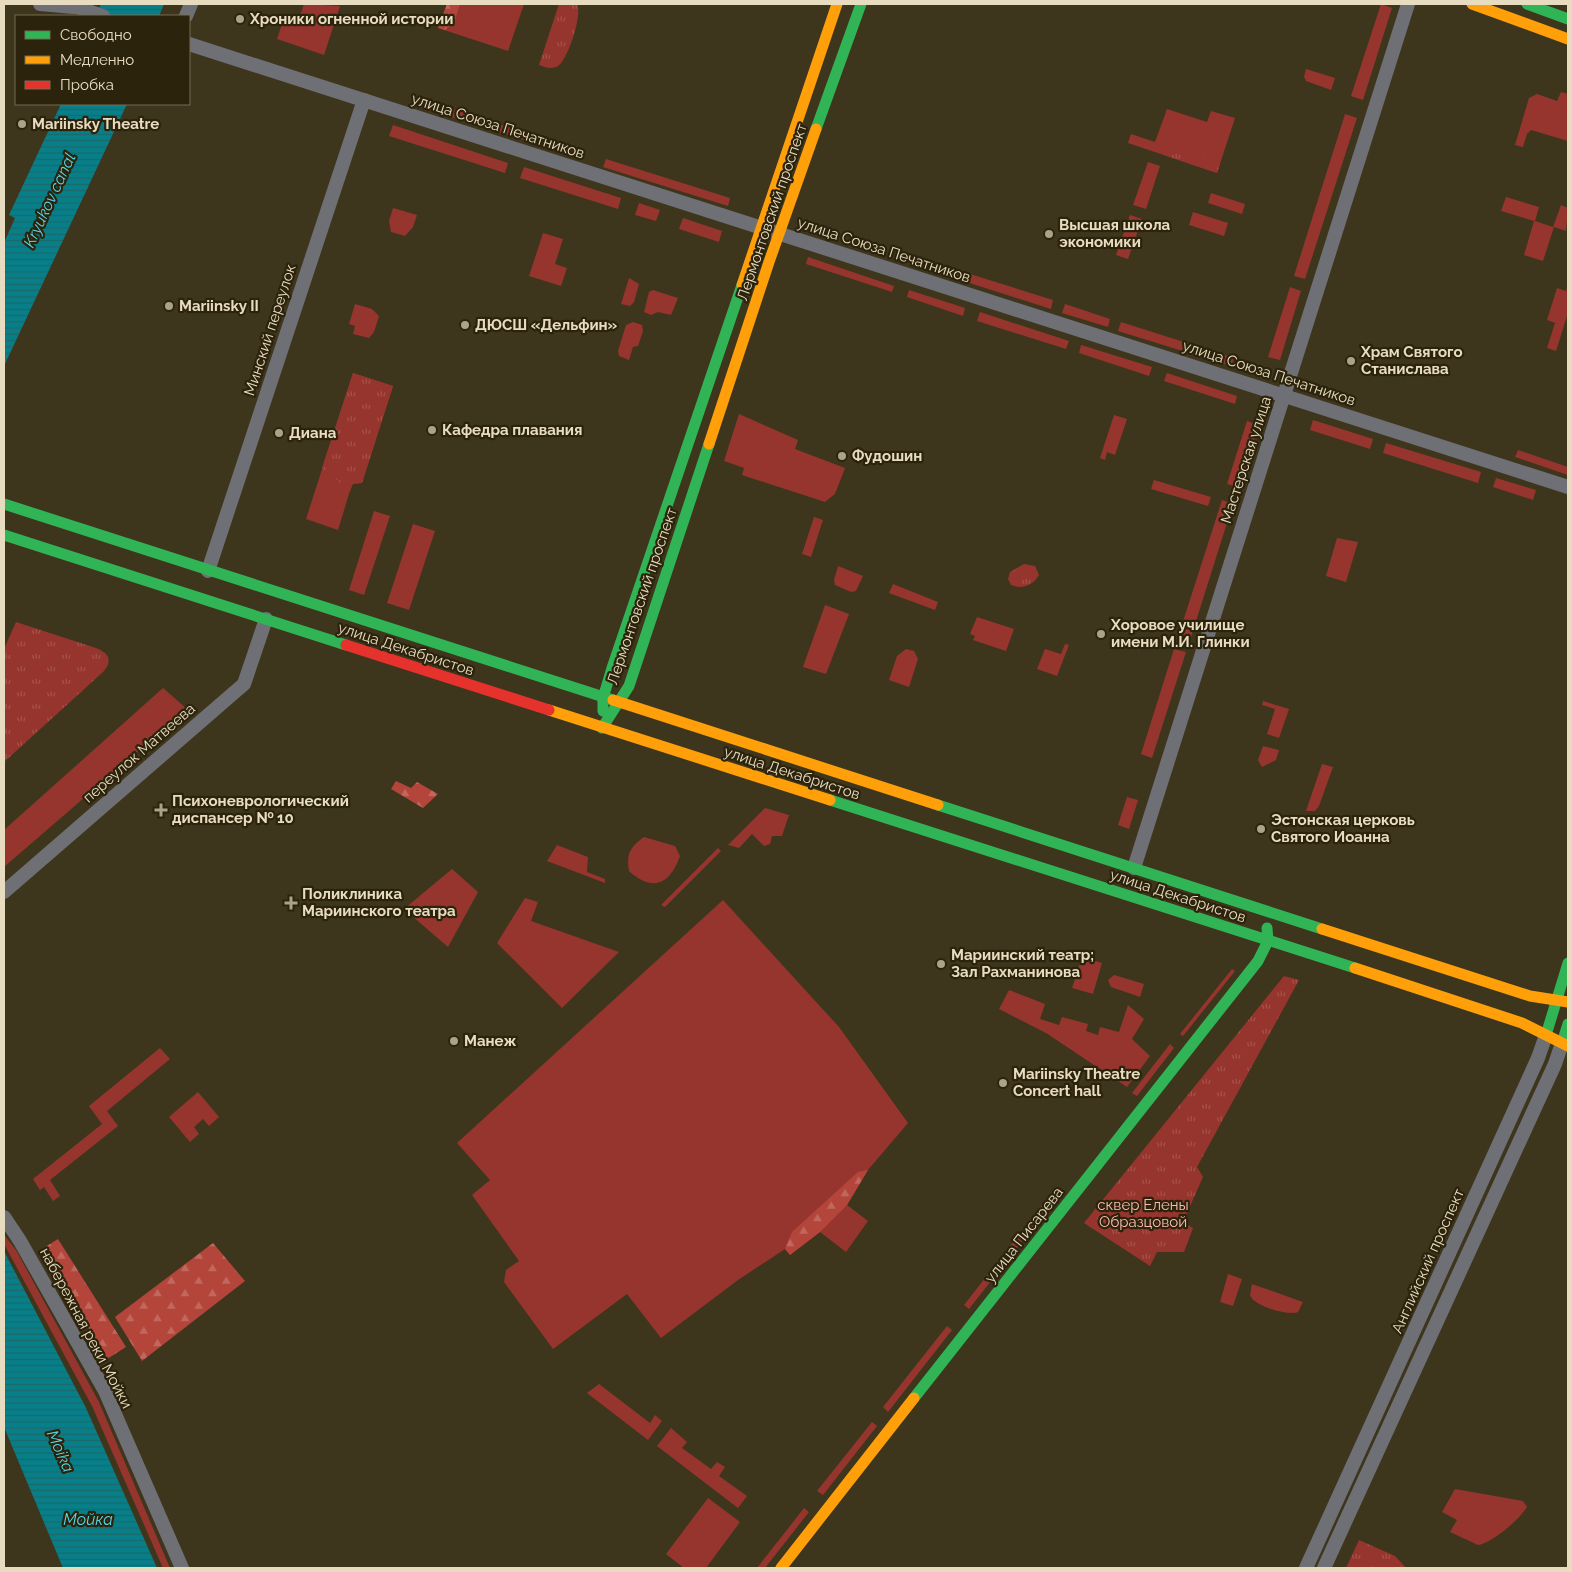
<svg xmlns="http://www.w3.org/2000/svg" width="1572" height="1572" font-family="Raleway,sans-serif">
  <defs>
    <pattern id="forest-firs" width="22" height="20" patternUnits="userSpaceOnUse" patternTransform="scale(1.25)"><rect width="22" height="20" fill="#b3453a"/><path d="M5 1l3.5 6h-7zM16 11l3.5 6h-7z" fill="#c1685e"/></pattern>
    <pattern id="park-tufts" width="24" height="20" patternUnits="userSpaceOnUse" patternTransform="scale(1.25)"><rect width="24" height="20" fill="#96352d"/><path d="M3 7l-1-3M5 7V3M7 7l1-3M15 17l-1-3M17 17v-4M19 17l1-3" fill="none" stroke="#a5524a"/></pattern>
    <pattern id="water-rules" width="6" height="5" patternUnits="userSpaceOnUse" patternTransform="scale(1.25)"><rect width="6" height="5" fill="#067f89"/><path d="M0 2.5h6" fill="none" stroke="#206769"/></pattern>
  </defs>
  <rect width="100%" height="100%" fill="#3e351d"/>
  <g fill="#96352d">
    <path d="M304 4 340 6 324 55 277 39 283 21 297 25Z"/>
    <path d="M447 4H524L508 51 438 28Z"/>
    <path d="M1381 4 1392 8 1363 100 1351 96Z"/>
    <path d="M1306 69 1335 78 1331 90 1306 81 1304 77Z"/>
    <path d="M1561 92 1568 94V141L1531 130 1527 134 1523 147 1515 145 1529 98 1537 94 1557 101Z"/>
    <path d="M415 97 558 143 556 150 413 105Z"/>
    <path d="M1167 109 1207 122 1211 111 1235 118 1217 173 1128 143 1131 134 1155 142Z"/>
    <path d="M1345 114 1357 118 1305 279 1294 276Z"/>
    <path d="M393 125 508 163 505 173 389 136Z"/>
    <path d="M606 159 730 198 728 206 603 167Z"/>
    <path d="M1148 162 1160 166 1146 209 1133 205Z"/>
    <path d="M524 167 621 198 618 209 520 178Z"/>
    <path d="M1211 193 1245 204 1242 214 1208 203Z"/>
    <path d="M1506 197 1539 207 1535 221 1553 227 1561 205 1568 208 1566 231 1554 227 1543 261 1524 255 1534 221 1501 211Z"/>
    <path d="M639 203 660 210 656 221 635 215Z"/>
    <path d="M393 208 417 215 413 227 405 236 391 232 389 221Z"/>
    <path d="M1193 212 1228 223 1224 236 1189 225Z"/>
    <path d="M1130 215 1142 219 1128 259 1116 255Z"/>
    <path d="M683 218 722 231 719 242 679 229Z"/>
    <path d="M543 233 563 239 555 264 567 268 561 286 529 276Z"/>
    <path d="M808 257 894 286 892 292 806 264Z"/>
    <path d="M954 269 1053 300 1051 309 951 277Z"/>
    <path d="M629 278 639 284 634 302 630 306 621 304Z"/>
    <path d="M1568 285V313L1556 351 1547 348 1555 323 1547 320 1557 288 1566 291Z"/>
    <path d="M1290 287 1301 291 1280 360 1268 357Z"/>
    <path d="M653 290 678 298 671 315 658 312 651 315 644 312 649 292Z"/>
    <path d="M909 290 965 308 963 316 907 297Z"/>
    <path d="M355 304 372 309 379 316 374 332 369 338 353 334 355 326 349 324Z"/>
    <path d="M1065 304 1110 319 1108 327 1062 313Z"/>
    <path d="M980 312 1069 341 1066 349 977 321Z"/>
    <path d="M633 322 642 325 643 331 638 346 633 347 629 360 619 356 618 351 626 325Z"/>
    <path d="M1121 322 1234 358 1231 366 1118 331Z"/>
    <path d="M1081 345 1152 367 1149 376 1079 353Z"/>
    <path d="M353 373 393 386 362 483 352 484 338 530 306 519Z"/>
    <path d="M1167 373 1237 396 1235 404 1164 381Z"/>
    <path d="M739 414 798 440 795 449 845 468 835 494 825 502 742 475 744 468 724 461Z"/>
    <path d="M1114 415 1127 419 1115 455 1107 452 1105 460 1100 458Z"/>
    <path d="M1313 420 1373 439 1370 449 1310 430Z"/>
    <path d="M1247 421 1259 425 1239 487 1227 484Z"/>
    <path d="M1386 443 1481 472 1478 483 1383 453Z"/>
    <path d="M1518 450 1568 467V475L1515 457Z"/>
    <path d="M1496 478 1536 490 1533 500 1493 487Z"/>
    <path d="M1154 480 1211 497 1208 506 1151 489Z"/>
    <path d="M1222 500 1233 504 1191 637 1179 634Z"/>
    <path d="M374 511 390 516 364 595 349 590Z"/>
    <path d="M814 517 823 520 811 557 802 554Z"/>
    <path d="M413 524 435 531 409 610 387 603Z"/>
    <path d="M1337 538 1358 542 1346 582 1326 576Z"/>
    <path d="M838 566 863 576 856 591 851 592 835 585 834 580Z"/>
    <path d="M893 584 938 602 935 610 889 593Z"/>
    <path d="M825 605 849 614 826 674 803 667Z"/>
    <path d="M977 617 1014 629 1006 651 973 640 975 636 970 634Z"/>
    <path d="M1065 644 1069 645 1057 676 1037 669 1045 649 1061 654Z"/>
    <path d="M906 649 914 651 918 659 909 687 889 680 897 656Z"/>
    <path d="M1174 649 1186 652 1152 758 1141 754Z"/>
    <path d="M163 688 187 709 4 867V830Z"/>
    <path d="M1263 701 1289 709 1279 738 1267 734 1275 709 1262 705Z"/>
    <path d="M1263 746 1279 750 1276 760 1262 767 1258 760Z"/>
    <path d="M1322 764 1333 767 1319 806 1315 811H1306Z"/>
    <path d="M1127 797 1138 800 1129 829 1118 825Z"/>
    <path d="M765 808 789 815 782 836H772L770 844 764 846 752 834 739 848 728 845Z"/>
    <path d="M644 837 675 846 680 856C670 885 652 892 629 871 626 854 630 847 644 837Z"/>
    <path d="M557 845 588 857 587 872 605 879V883L547 861Z"/>
    <path d="M718 848 721 851 665 907 661 905Z"/>
    <path d="M452 869 478 892 448 947 404 909Z"/>
    <path d="M525 898 538 902 531 921 619 952 562 1008 497 943Z"/>
    <path d="M723 900 839 1027 908 1123 868 1170 847 1205 868 1221 846 1252 820 1232 790 1255 785 1249 738 1280 661 1338 627 1294 553 1349 504 1282 506 1270 519 1261 472 1195 490 1180 457 1143Z"/>
    <path d="M1082 957 1102 963 1093 994 1072 988Z"/>
    <path d="M1232 969 1235 971 1183 1036 1180 1034Z"/>
    <path d="M1114 975 1144 984 1140 997 1111 987 1108 980Z"/>
    <path d="M1009 990 1045 1004 1040 1019 1059 1025 1062 1017 1088 1024 1086 1031 1098 1035 1100 1027 1119 1032 1128 1005 1144 1019 1132 1039 1150 1056 1127 1087 1046 1033 999 1009Z"/>
    <path d="M1170 1044 1174 1048 1137 1096 1132 1093Z"/>
    <path d="M160 1048 170 1059 107 1111 118 1126 50 1180 60 1196 53 1201 44 1187 40 1190 33 1179 102 1124 89 1106Z"/>
    <path d="M198 1092 219 1117 209 1126 203 1119 194 1127 199 1134 190 1142 169 1117Z"/>
    <path d="M1047 1199 1052 1203 969 1309 964 1305Z"/>
    <path d="M5 1236 16 1250 99 1402 170 1568H163L92 1406 4 1244Z"/>
    <path d="M1228 1274 1242 1279 1233 1306 1220 1302Z"/>
    <path d="M1252 1284 1303 1302 1298 1312C1288 1316 1253 1306 1250 1295Z"/>
    <path d="M947 1326 952 1330 888 1412 883 1407Z"/>
    <path d="M599 1384 650 1423 655 1415 662 1421 648 1440 587 1393Z"/>
    <path d="M872 1422 877 1426 823 1495 817 1491Z"/>
    <path d="M671 1428 687 1442 682 1448 711 1469 717 1462 725 1467 719 1476 747 1496 738 1508 657 1446Z"/>
    <path d="M1455 1489 1523 1501 1527 1507C1519 1520 1492 1543 1478 1545L1450 1532 1457 1520 1442 1512Z"/>
    <path d="M708 1498 740 1522 706 1568H684L666 1554Z"/>
    <path d="M804 1508 809 1512 765 1568H757Z"/>
  </g>
  <g fill="url(#forest-firs)">
    <path d="M447 4H460L455 20 445 30 438 28Z"/>
    <path d="M396 781 411 788 417 782 438 794 423 808 391 789Z"/>
    <path d="M868 1170 847 1205 820 1232 790 1255 785 1249 792 1232 858 1172Z"/>
    <path d="M58 1239 126 1347 107 1359 42 1249Z"/>
    <path d="M213 1243 245 1281 142 1361 115 1317Z"/>
  </g>
  <g fill="url(#park-tufts)">
    <path d="M559 4H577C583 13 568 60 558 66 551 70 545 67 539 65Z"/>
    <path d="M1170 147 1220 164 1217 173 1167 156Z"/>
    <path d="M353 373 393 386 362 483 353 484 350 491 322 468Z"/>
    <path d="M1024 564 1035 566 1039 575C1033 585 1023 590 1011 585L1008 579 1010 572Z"/>
    <path d="M16 622 96 648C109 653 113 661 103 672L4 762V649Z"/>
    <path d="M1284 976 1299 980 1197 1167 1203 1177 1183 1222 1193 1228 1184 1252H1157L1150 1266 1084 1223Z"/>
    <path d="M1359 1540 1395 1556 1406 1568H1346Z"/>
  </g>
  <g fill="url(#water-rules)">
    <path d="M101 4H164L159 16H96Z"/>
    <path d="M61 104H127L4 366V243L15 218 9 215Z"/>
    <path d="M4 1251 86 1408 157 1568H63L4 1427Z"/>
  </g>
  <g fill="none" stroke-linecap="round" stroke-linejoin="round">
    <g stroke="#6e7075" stroke-width="14">
      <path d="M40 4 73 7"/>
      <path d="M68 4 103 16"/>
      <path d="M186 16 191 4"/>
      <path d="M189 44 1568 487"/>
      <path d="M208 571 364 100"/>
      <path d="M1134 868 1408 4"/>
      <path d="M4 892 244 684 266 619"/>
      <path d="M4 1217 20 1241 105 1391 182 1568"/>
      <path d="M1306 1568 1538 1058 1546 1035"/>
      <path d="M1324 1568 1555 1064 1562 1043"/>
    </g>
    <g stroke="#30b455" stroke-width="11">
      <path d="M1527 4 1568 19"/>
      <path d="M816 129 861 4"/>
      <path d="M4 504 613 700"/>
      <path d="M4 535 346 645"/>
      <path d="M603 711V698L612 668 742 285"/>
      <path d="M602 728 629 686 709 444"/>
      <path d="M830 800 1355 968"/>
      <path d="M938 805 1322 929"/>
      <path d="M1546 1035 1568 963"/>
      <path d="M1562 1043 1568 1024"/>
      <path d="M914 1398 1258 961 1268 941 1267 928"/>
    </g>
    <g stroke="#ff9f0a" stroke-width="11">
      <path d="M1472 4 1568 39"/>
      <path d="M742 285 837 4"/>
      <path d="M709 444 769 262 816 129"/>
      <path d="M613 700 938 805"/>
      <path d="M549 710 830 800"/>
      <path d="M1322 929 1530 996 1568 1002"/>
      <path d="M1355 968 1522 1023 1568 1046"/>
      <path d="M781 1568 914 1398"/>
    </g>
    <path stroke="#e5322d" stroke-width="11" d="M346 645 549 710"/>
  </g>
  <g fill="#aca287" stroke="#2c230c" stroke-width="2">
    <circle cx="240" cy="19" r="5"/>
    <circle cx="22" cy="124" r="5"/>
    <circle cx="1049" cy="234" r="5"/>
    <circle cx="169" cy="306" r="5"/>
    <circle cx="465" cy="325" r="5"/>
    <circle cx="1351" cy="361" r="5"/>
    <circle cx="432" cy="430" r="5"/>
    <circle cx="279" cy="433" r="5"/>
    <circle cx="842" cy="456" r="5"/>
    <circle cx="1101" cy="634" r="5"/>
    <path d="M158.5 802.5h5v5h5v5h-5v5h-5v-5h-5v-5h5z"/>
    <circle cx="1261" cy="829" r="5"/>
    <path d="M288.5 895.5h5v5h5v5h-5v5h-5v-5h-5v-5h5z"/>
    <circle cx="941" cy="964" r="5"/>
    <circle cx="454" cy="1041" r="5"/>
    <circle cx="1003" cy="1083" r="5"/>
  </g>
  <g text-anchor="middle" stroke-width="4.5" stroke-linejoin="round" paint-order="stroke">
    <g font-size="15" font-weight="bold" fill="#e8dcc0" stroke="#2c230c" text-anchor="start">
      <text x="250" y="24">Хроники огненной истории</text>
      <text x="32" y="129">Mariinsky Theatre</text>
      <text x="1059" y="230">Высшая школа<tspan x="1059" dy="17">экономики</tspan></text>
      <text x="179" y="311">Mariinsky II</text>
      <text x="475" y="330">ДЮСШ «Дельфин»</text>
      <text x="1361" y="357">Храм Святого<tspan x="1361" dy="17">Станислава</tspan></text>
      <text x="442" y="435">Кафедра плавания</text>
      <text x="289" y="438">Диана</text>
      <text x="852" y="461">Фудошин</text>
      <text x="1111" y="630">Хоровое училище<tspan x="1111" dy="17">имени М.И. Глинки</tspan></text>
      <text x="172" y="806">Психоневрологический<tspan x="172" dy="17">диспансер № 10</tspan></text>
      <text x="1271" y="825">Эстонская церковь<tspan x="1271" dy="17">Святого Иоанна</tspan></text>
      <text x="302" y="899">Поликлиника<tspan x="302" dy="17">Мариинского театра</tspan></text>
      <text x="951" y="960">Мариинский театр;<tspan x="951" dy="17">Зал Рахманинова</tspan></text>
      <text x="464" y="1046">Манеж</text>
      <text x="1013" y="1079">Mariinsky Theatre<tspan x="1013" dy="17">Concert hall</tspan></text>
    </g>
    <g font-size="15" fill="#e8dcc0" stroke="#2c230c">
      <text transform="translate(498 126) rotate(18)" y="5">улица Союза Печатников</text>
      <text transform="translate(772 212) rotate(-71)" y="5">Лермонтовский проспект</text>
      <text transform="translate(884 250) rotate(18)" y="5">улица Союза Печатников</text>
      <text transform="translate(270 330) rotate(-72)" y="5">Минский переулок</text>
      <text transform="translate(1269 373) rotate(18)" y="5">улица Союза Печатников</text>
      <text transform="translate(1246 460) rotate(-72)" y="5">Мастерская улица</text>
      <text transform="translate(642 596) rotate(-71)" y="5">Лермонтовский проспект</text>
      <text transform="translate(406 649) rotate(18)" y="5">улица Декабристов</text>
      <text transform="translate(139 753) rotate(-41)" y="5">переулок Матвеева</text>
      <text transform="translate(792 773) rotate(18)" y="5">улица Декабристов</text>
      <text transform="translate(1178 896) rotate(18)" y="5">улица Декабристов</text>
      <text transform="translate(1024 1235) rotate(-52)" y="5">улица Писарева</text>
      <text transform="translate(1428 1261) rotate(-66)" y="5">Английский проспект</text>
      <text transform="translate(86 1328) rotate(62)" y="5">набережная реки Мойки</text>
    </g>
    <g font-size="15" fill="#fcbab2" stroke="#2c230c">
      <text x="1143" y="1210">сквер Елены<tspan x="1143" dy="17">Образцовой</tspan></text>
    </g>
    <g font-size="16" font-style="italic" fill="#54d7e8" stroke="#2c230c">
      <text transform="translate(49 200) rotate(-65)" y="6">Kryukov canal</text>
      <text transform="translate(61 1451) rotate(66)" y="6">Moika</text>
      <text x="88" y="1525">Мойка</text>
    </g>
  </g>
  <rect width="1572" height="1572" fill="none" stroke="#e8dcc0" stroke-width="10"/>
  <rect x="15" y="15" width="175" height="90" fill="#2c230c" stroke="#776d54"/>
  <rect x="25" y="31" width="25" height="8" fill="#30b455" stroke="#776d54"/>
  <text x="60" y="40" font-size="15" fill="#e8dcc0">Свободно</text>
  <rect x="25" y="56" width="25" height="8" fill="#ff9f0a" stroke="#776d54"/>
  <text x="60" y="65" font-size="15" fill="#e8dcc0">Медленно</text>
  <rect x="25" y="81" width="25" height="8" fill="#e5322d" stroke="#776d54"/>
  <text x="60" y="90" font-size="15" fill="#e8dcc0">Пробка</text>
</svg>
